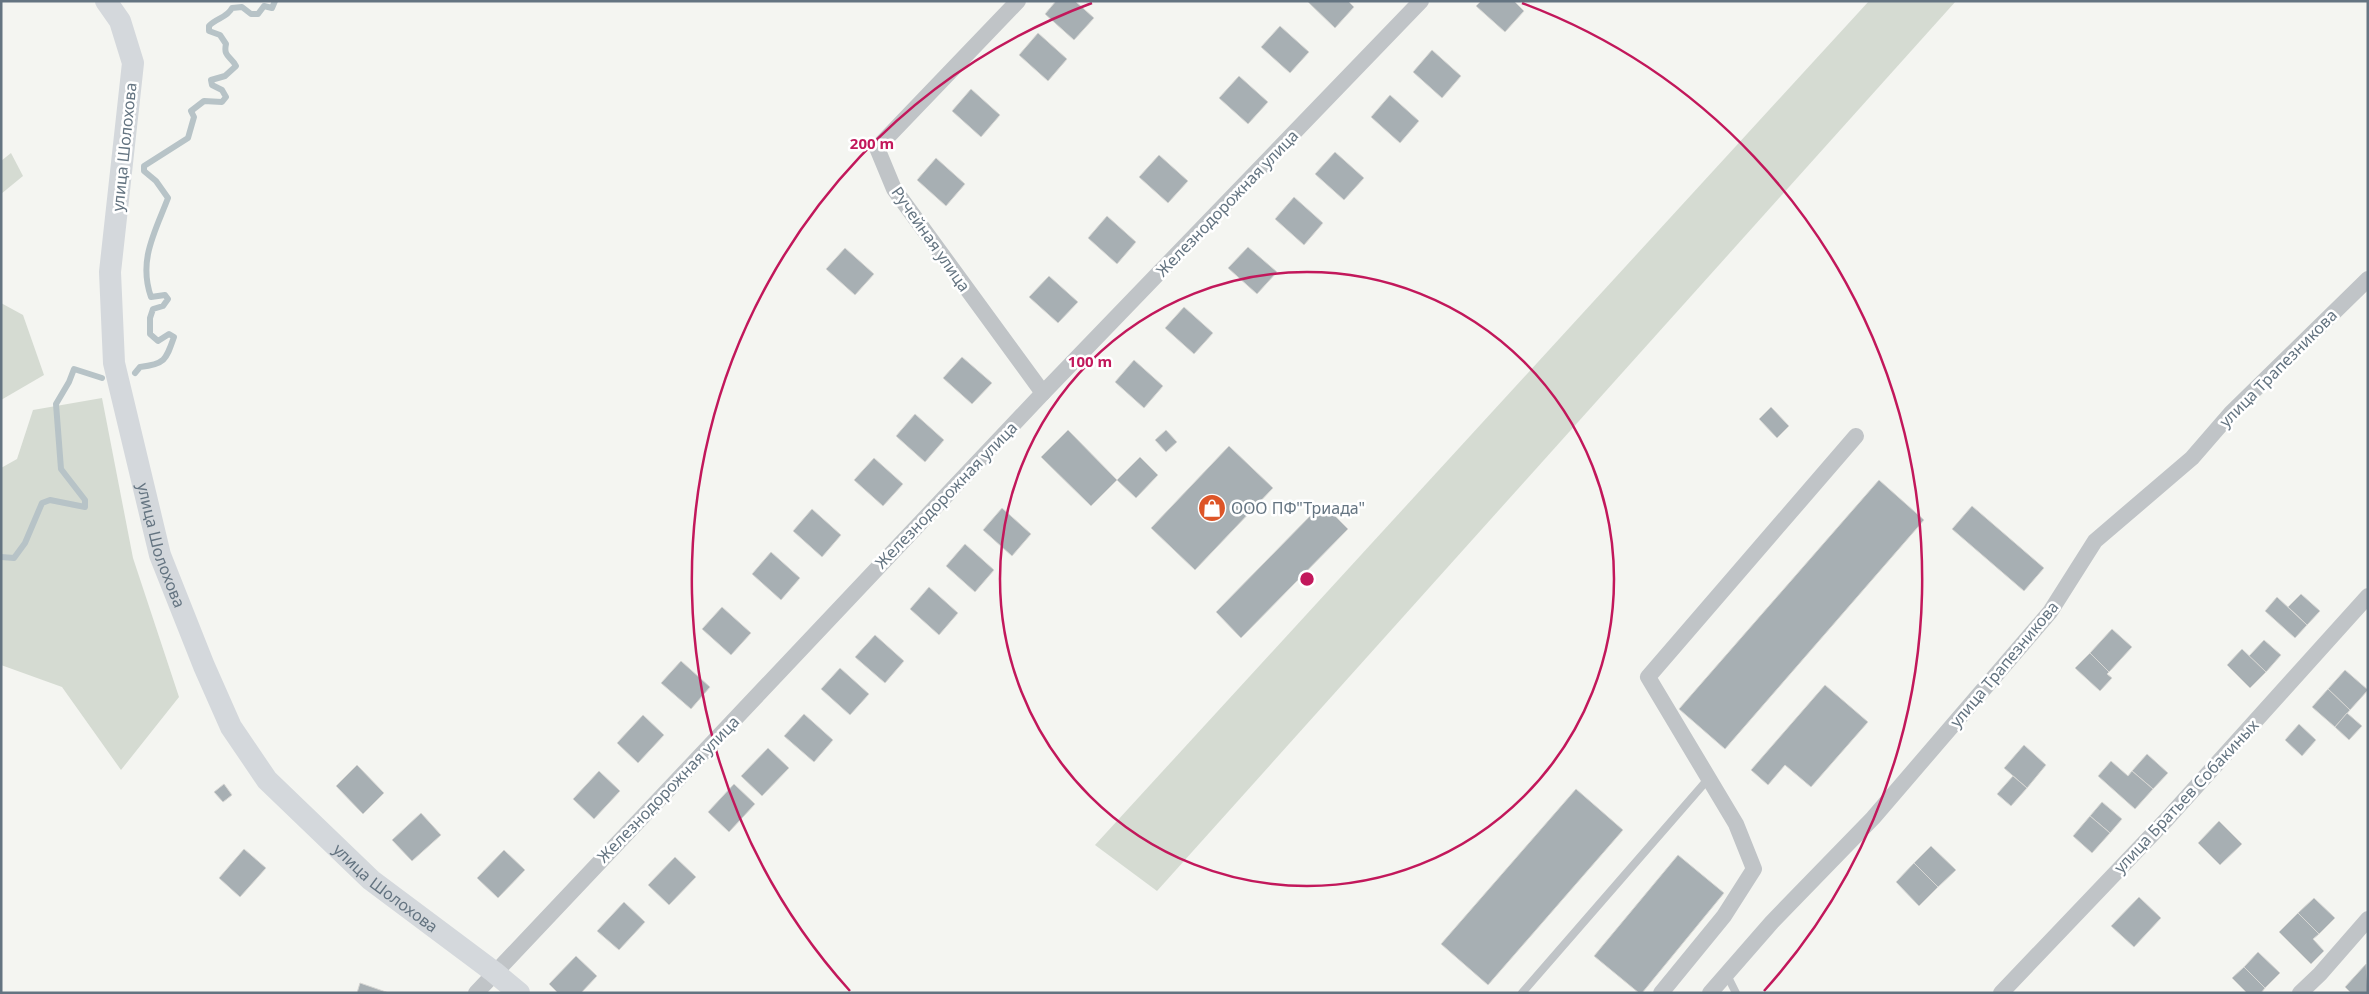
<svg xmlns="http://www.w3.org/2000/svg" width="2369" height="994" font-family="'Noto Sans',sans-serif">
  <rect width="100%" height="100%" fill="#f4f5f1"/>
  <g fill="#d5dbd2">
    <path d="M1869 1H1956L1157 891 1095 845Z"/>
    <path d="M11 153 23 176 1 194V161Z"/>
    <path d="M1 303 23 315 44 375 1 400Z"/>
    <path d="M102 398 133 558 179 697 121 770 62 687 1 665V468L17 459 33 410Z"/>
  </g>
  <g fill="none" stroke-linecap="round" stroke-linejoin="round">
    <g stroke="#b7c3c7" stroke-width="6">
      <path d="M135 373 140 367C165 364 166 360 174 337L169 334 158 341 150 334V318L153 309 163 306 168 299 165 295 151 297C138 260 155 232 168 198L156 181 144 171V166L188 138 194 117 191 111 204 101 222 102 226 97 222 90 212 85 211 80 225 76 236 66C231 56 223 57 226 44L220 35 209 31V26C216 18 227 18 232 8L242 7 251 14H258L264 6 272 8 275 1"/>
      <path d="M1 557 14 558 25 543 42 503 50 500 85 507V500L61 469 56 404 69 382 74 369 102 378"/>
    </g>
  </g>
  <g fill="#a7afb3" stroke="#d6d6d3">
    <path d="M1056 1H1075L1094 18 1074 40 1045 14Z"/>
    <path d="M1307 1H1348L1354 7 1335 28Z"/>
    <path d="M1481 1H1514L1524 11 1505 32 1476 6Z"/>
    <path d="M1280 26 1309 52 1290 73 1261 47Z"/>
    <path d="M1038 33 1067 59 1048 81 1019 55Z"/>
    <path d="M1432 50 1461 76 1442 98 1413 72Z"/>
    <path d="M1239 76 1268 102 1248 124 1219 98Z"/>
    <path d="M971 89 1000 115 981 137 952 111Z"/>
    <path d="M1390 95 1419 121 1400 143 1371 117Z"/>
    <path d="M1335 152 1364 178 1344 200 1315 174Z"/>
    <path d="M1159 155 1188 181 1168 203 1139 177Z"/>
    <path d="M936 158 965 184 946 206 917 180Z"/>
    <path d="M1294 197 1323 223 1304 245 1275 219Z"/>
    <path d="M1107 216 1136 242 1117 264 1088 238Z"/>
    <path d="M1248 247 1277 272 1257 294 1228 268Z"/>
    <path d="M845 248 874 274 855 295 826 269Z"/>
    <path d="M1049 276 1078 302 1058 323 1029 297Z"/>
    <path d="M1184 307 1213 333 1194 354 1165 328Z"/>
    <path d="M962 357 992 383 972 404 943 378Z"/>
    <path d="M1134 360 1163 386 1144 408 1115 382Z"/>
    <path d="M1771 407 1789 426 1777 438 1759 419Z"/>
    <path d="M915 414 944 440 925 462 896 436Z"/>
    <path d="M1068 430 1117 480 1091 506 1041 457Z"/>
    <path d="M1166 430 1177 442 1166 452 1155 440Z"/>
    <path d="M1229 446 1273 488 1195 570 1151 528Z"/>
    <path d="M1140 457 1158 475 1136 498 1117 480Z"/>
    <path d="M874 458 903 484 883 506 854 480Z"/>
    <path d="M1879 480 1924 520 1725 749 1679 709Z"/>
    <path d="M1972 506 2044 568 2024 591 1952 529Z"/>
    <path d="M1326 507 1348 529 1241 638 1216 612 1314 512 1318 515Z"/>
    <path d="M1002 508 1031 534 1012 556 983 530Z"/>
    <path d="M812 509 841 535 822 557 793 531Z"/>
    <path d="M965 544 994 570 975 592 946 566Z"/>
    <path d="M771 552 800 578 781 600 752 574Z"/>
    <path d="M929 587 958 613 939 635 910 609Z"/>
    <path d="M2301 594 2320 611 2307 625 2288 607Z"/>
    <path d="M2277 597 2307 625 2295 638 2265 611Z"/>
    <path d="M722 607 751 633 731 655 702 629Z"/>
    <path d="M2112 629 2132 647 2109 672 2090 653Z"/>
    <path d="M875 635 904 661 885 683 855 657Z"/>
    <path d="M2264 640 2281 655 2266 672 2249 656Z"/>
    <path d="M2242 649 2266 672 2250 688 2227 665Z"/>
    <path d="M2090 653 2109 672 2107 674 2112 678 2100 691 2075 668Z"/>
    <path d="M681 661 710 687 691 709 661 683Z"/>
    <path d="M840 668 869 694 850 715 821 689Z"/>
    <path d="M2345 670 2368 690 2350 710 2328 689Z"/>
    <path d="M1825 685 1868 722 1811 787 1785 765 1768 785 1751 770Z"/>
    <path d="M2328 689 2350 710 2335 727 2312 707Z"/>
    <path d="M2347 713 2362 726 2349 740 2335 727Z"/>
    <path d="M804 714 833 740 814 762 784 736Z"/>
    <path d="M643 715 664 735 638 763 617 743Z"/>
    <path d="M2299 724 2316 740 2302 756 2285 740Z"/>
    <path d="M2024 745 2046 765 2027 788 2004 768Z"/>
    <path d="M768 748 789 768 762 796 741 776Z"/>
    <path d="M2147 754 2168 773 2153 789 2132 771Z"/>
    <path d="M2111 761 2128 776 2132 771 2153 789 2135 809 2098 776Z"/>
    <path d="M357 765 384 793 363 814 336 786Z"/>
    <path d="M599 771 620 791 594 819 573 799Z"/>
    <path d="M2013 776 2027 788 2011 806 1997 794Z"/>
    <path d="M224 784 232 795 223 802 214 792Z"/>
    <path d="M734 784 755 804 729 832 708 812Z"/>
    <path d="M1576 789 1623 830 1488 985 1441 944Z"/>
    <path d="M2102 802 2122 819 2110 833 2090 816Z"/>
    <path d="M421 813 441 835 412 861 392 840Z"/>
    <path d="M2090 816 2110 833 2092 853 2073 836Z"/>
    <path d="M2219 821 2242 844 2220 865 2198 843Z"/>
    <path d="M1931 846 1956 870 1938 887 1914 863Z"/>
    <path d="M244 849 266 868 240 897 219 878Z"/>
    <path d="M504 850 525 870 498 898 477 878Z"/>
    <path d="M1678 855 1724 893 1642 993H1639L1594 956Z"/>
    <path d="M675 857 696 877 669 905 648 885Z"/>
    <path d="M1914 863 1938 887 1919 906 1896 882Z"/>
    <path d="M2139 897 2161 918 2134 947 2111 926Z"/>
    <path d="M2314 898 2335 918 2319 934 2298 913Z"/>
    <path d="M624 902 645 922 619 950 597 931Z"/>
    <path d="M2298 913 2319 934 2313 939 2324 951 2311 964 2279 932Z"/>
    <path d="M2258 952 2280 973 2265 988 2244 967Z"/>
    <path d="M576 956 597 976 581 993H558L549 984Z"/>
    <path d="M2366 964 2368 993H2351L2345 987Z"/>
    <path d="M2244 967 2265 988 2261 993H2247L2232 978Z"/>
    <path d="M360 983 389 993H357Z"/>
  </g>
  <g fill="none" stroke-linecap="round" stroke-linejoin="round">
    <g stroke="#c0c4c7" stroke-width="8">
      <path d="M1727 975 1736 993"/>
      <path d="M1522 993 1709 778"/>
    </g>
    <g stroke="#c0c4c7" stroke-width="16">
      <path d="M1018 1 877 148 894 189 1043 393"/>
      <path d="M476 993 1043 393 1421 1"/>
      <path d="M1661 993 1724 916 1754 869 1736 824 1648 677 1856 436"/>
      <path d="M1710 993 1772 922 1873 818 2050 612 2095 541 2192 458 2231 413 2368 279"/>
      <path d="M2001 993 2167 819 2368 596"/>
      <path d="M2300 993 2320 974 2368 919"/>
    </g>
    <path stroke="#d4d8dc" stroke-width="22" id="s1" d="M106 1 120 21 133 63 110 272 114 363 160 555 204 666 231 727 267 780 371 880 494 972 519 993"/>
  </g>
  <g fill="none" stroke="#c2185b" stroke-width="2.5">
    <circle cx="1307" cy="579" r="307"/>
    <path d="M850 991A615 615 0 0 1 1092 3M1522 3A615 615 0 0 1 1764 991"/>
  </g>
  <defs>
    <g id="shop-disc" transform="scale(1.4375)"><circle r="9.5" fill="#dd5528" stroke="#fff"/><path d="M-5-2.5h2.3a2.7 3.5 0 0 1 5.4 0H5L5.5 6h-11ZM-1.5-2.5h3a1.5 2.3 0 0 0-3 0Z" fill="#fff"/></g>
  </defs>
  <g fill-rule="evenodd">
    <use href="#shop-disc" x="1212" y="508"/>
  </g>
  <g text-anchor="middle" stroke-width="5" stroke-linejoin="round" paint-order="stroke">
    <g font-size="16" fill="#647481" stroke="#fff">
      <text transform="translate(124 147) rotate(-84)" y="6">улица Шолохова</text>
      <text transform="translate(1227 203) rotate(-46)" y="6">Железнодорожная улица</text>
      <text transform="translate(931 239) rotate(55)" y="6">Ручейная улица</text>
      <text transform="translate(2278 368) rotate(-45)" y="6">улица Трапезникова</text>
      <text transform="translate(946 495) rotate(-46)" y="6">Железнодорожная улица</text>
      <text dy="6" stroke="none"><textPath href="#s1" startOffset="558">улица Шолохова</textPath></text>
      <text transform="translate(2004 664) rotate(-50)" y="6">улица Трапезникова</text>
      <text transform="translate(668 789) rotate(-46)" y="6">Железнодорожная улица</text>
      <text transform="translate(2186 796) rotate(-47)" y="6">улица Братьев Собакиных</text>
      <text dy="6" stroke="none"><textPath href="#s1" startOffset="978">улица Шолохова</textPath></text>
    </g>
    <g font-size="16" fill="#647481" stroke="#fff" text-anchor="start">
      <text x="1231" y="514">ООО ПФ"Триада"</text>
    </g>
  </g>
  <circle cx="1307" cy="579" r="8" fill="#c2185b" stroke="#fff" stroke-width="2.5"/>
  <g font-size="15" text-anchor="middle" font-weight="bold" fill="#c2185b" stroke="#fff" stroke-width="5" stroke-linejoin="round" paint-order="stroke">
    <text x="872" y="149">200 m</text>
    <text x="1090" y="367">100 m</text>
  </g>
  <rect width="2369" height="994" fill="none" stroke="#647481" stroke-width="5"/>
</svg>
